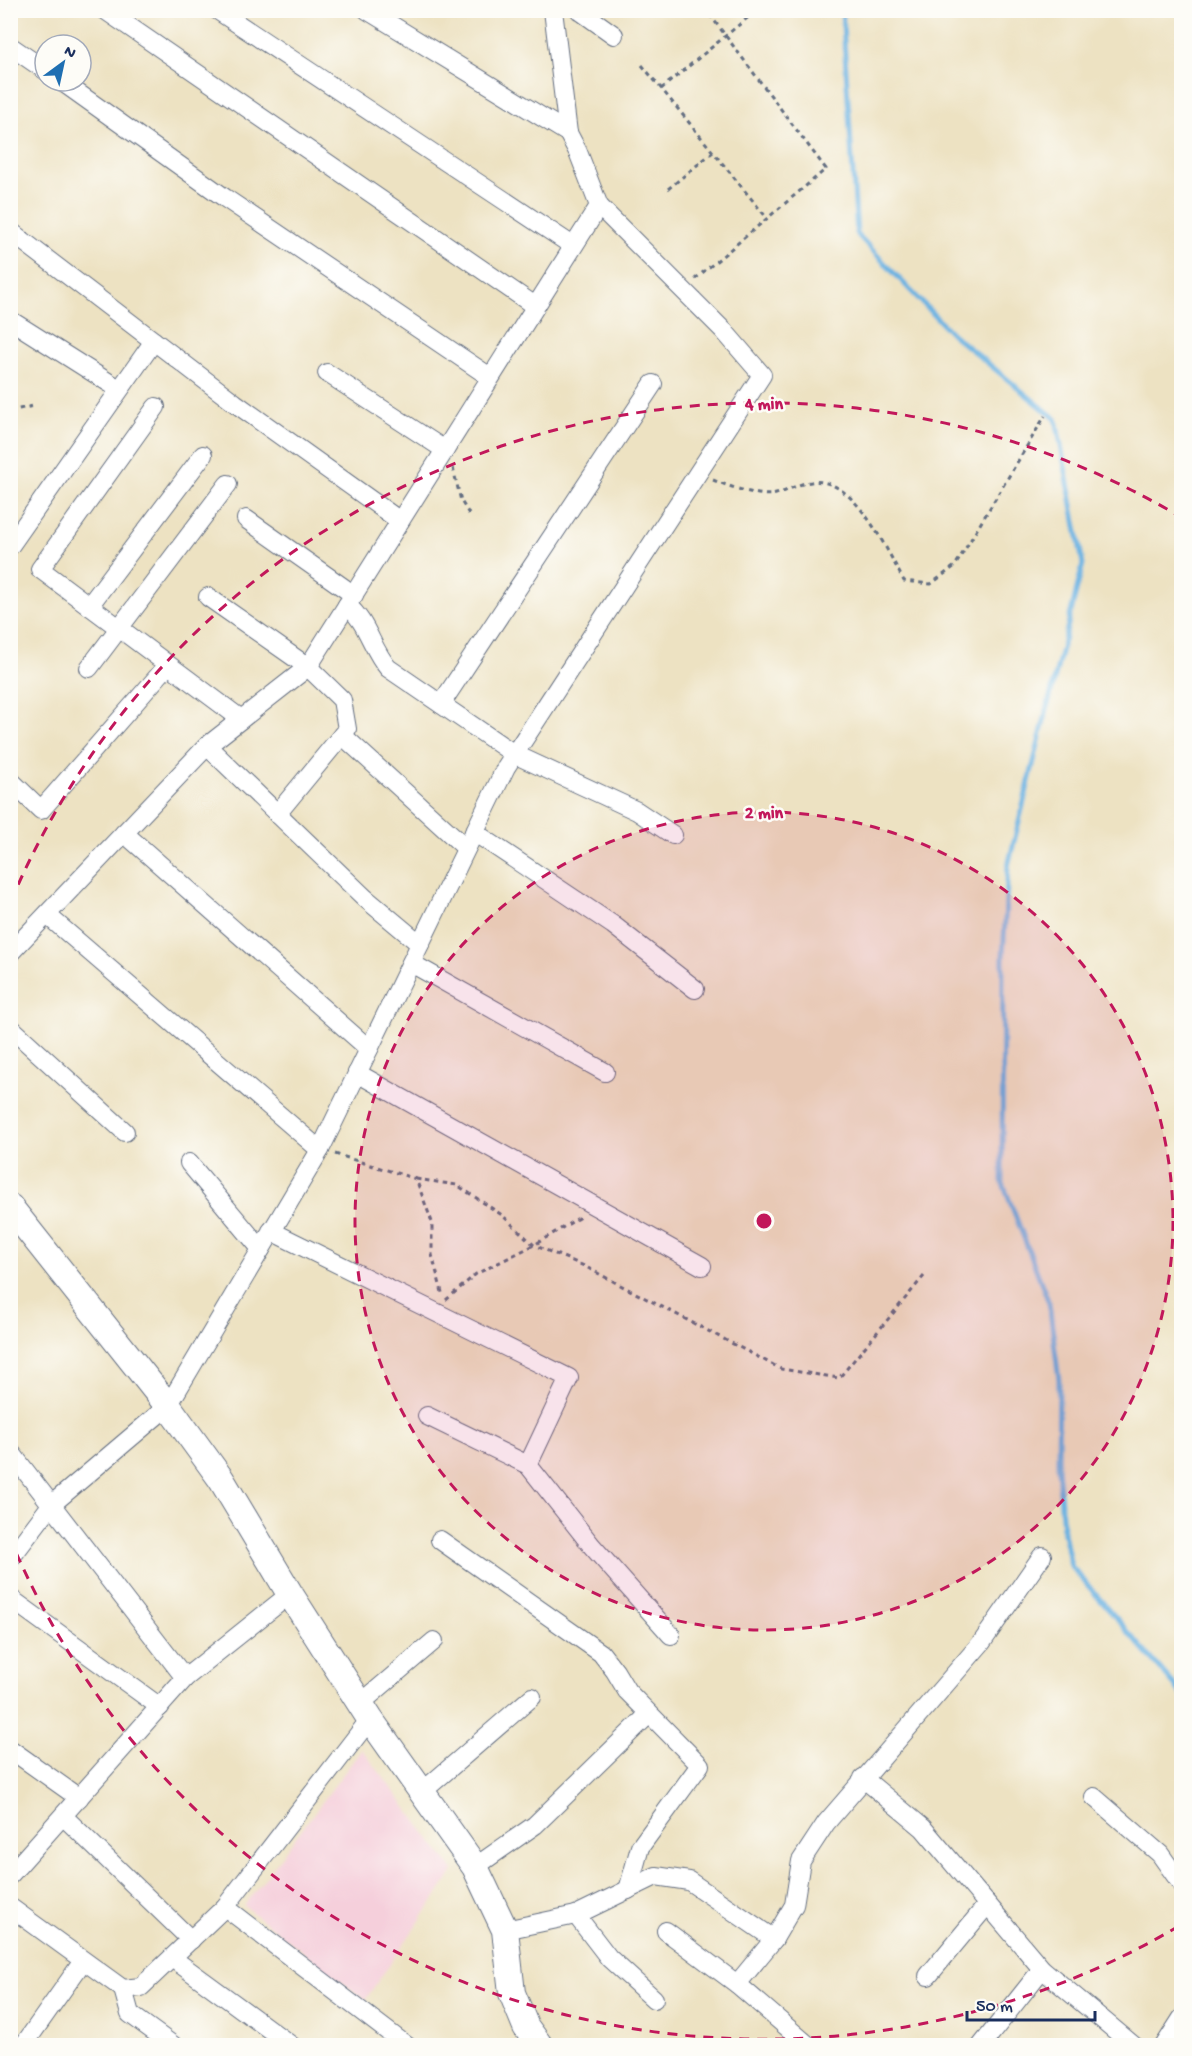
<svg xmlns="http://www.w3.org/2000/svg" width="1192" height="2056" font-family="'Gochi Hand',sans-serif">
  <rect width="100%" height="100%" fill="#fdfcf7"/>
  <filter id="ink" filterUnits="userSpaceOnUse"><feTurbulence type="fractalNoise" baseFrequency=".0167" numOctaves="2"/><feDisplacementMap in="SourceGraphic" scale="12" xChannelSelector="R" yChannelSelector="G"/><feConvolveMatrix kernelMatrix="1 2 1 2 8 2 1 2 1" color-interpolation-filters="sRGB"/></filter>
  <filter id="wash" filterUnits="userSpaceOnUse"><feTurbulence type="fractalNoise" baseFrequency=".008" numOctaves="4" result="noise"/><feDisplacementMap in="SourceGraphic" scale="24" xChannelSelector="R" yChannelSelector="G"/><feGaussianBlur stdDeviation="1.35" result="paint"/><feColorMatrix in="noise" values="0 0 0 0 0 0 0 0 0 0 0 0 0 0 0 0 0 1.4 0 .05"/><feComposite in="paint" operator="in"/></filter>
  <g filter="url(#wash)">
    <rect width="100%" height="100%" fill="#ede2c2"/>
    <path fill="#f5cfdb" d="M362 1749 454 1871 365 2000 244 1906Z"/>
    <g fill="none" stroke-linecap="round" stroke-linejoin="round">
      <path stroke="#6ab2e2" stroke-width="5" d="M842 10 857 234 952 334 1056 419 1083 564 1008 866 1003 958 1002 1181 1049 1303 1059 1380 1058 1468 1063 1529 1071 1566 1182 1694"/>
    </g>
  </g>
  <g filter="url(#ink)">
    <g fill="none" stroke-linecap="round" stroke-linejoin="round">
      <g stroke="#646e81" stroke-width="20">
        <g id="street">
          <path d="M105 10 535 306"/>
          <path d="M217 10 573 246"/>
          <path d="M367 10 568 133"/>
          <path d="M579 10 614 35"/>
          <path d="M10 46 45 70"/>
          <path d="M61 81 225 198 490 377"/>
          <path d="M10 231 235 403 400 521"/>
          <path d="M10 320 119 389"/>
          <path d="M327 373 445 450"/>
          <path d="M156 407 40 569 241 719"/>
          <path d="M246 519 354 595"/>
          <path d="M10 546 154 341"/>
          <path d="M208 597 308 667 342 700 347 729 277 814"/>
          <path d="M347 605C368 623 371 648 388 668L514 754 637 811 673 835"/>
          <path d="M89 606 203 455"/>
          <path d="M89 668 228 484"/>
          <path d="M441 704 653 384"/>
          <path d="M342 735 466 848"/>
          <path d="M207 746 365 898 420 944"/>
          <path d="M10 780 41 810 168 665"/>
          <path d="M474 832 613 925 695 989"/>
          <path d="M124 833 369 1049"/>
          <path d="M47 915 320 1150"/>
          <path d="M10 953 207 746 308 667 599 206"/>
          <path d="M411 963 605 1072"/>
          <path d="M10 1027 125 1132"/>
          <path d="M357 1073 702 1266"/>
          <path d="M189 1163 261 1249"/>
          <path d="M271 1231 569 1378 528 1465"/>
          <path d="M427 1416 528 1465 592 1546 671 1635"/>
          <path d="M10 1451 185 1678"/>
          <path d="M440 1540 601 1653 615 1671 627 1691 700 1765 640 1847 628 1890"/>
          <path d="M10 1559 51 1505 168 1406 320 1150 506 767 762 375 724 331 599 206 578 152 568 133 553 10"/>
          <path d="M10 1598 160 1707"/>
          <path d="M360 1704 434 1641"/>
          <path d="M10 1749 79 1798"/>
          <path d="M863 1778 923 1828 1042 1969 1134 2046"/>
          <path d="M422 1792 532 1697"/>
          <path d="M1094 1797 1160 1854 1182 1885"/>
          <path d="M63 1816 191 1940"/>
          <path d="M475 1867 535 1825 649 1714"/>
          <path d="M10 1875 185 1678 290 1594"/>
          <path d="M10 1907 123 1989 141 1987 225 1907 370 1719"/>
          <path d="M225 1907 407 2046"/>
          <path d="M576 1915 609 1958 654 1999"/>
          <path d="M505 1930 576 1915 656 1876 689 1881 774 1939"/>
          <path d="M666 1931 737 1984"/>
          <path d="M172 1958 292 2046"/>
          <path d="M928 1976 987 1905"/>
          <path d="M123 1989 130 2014 174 2046"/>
          <path d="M23 2046 83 1961"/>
          <path d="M809 2046 737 1984 774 1939 794 1905 801 1861 826 1823 982 1642 1042 1556"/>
          <path d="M981 2046 1042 1969"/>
          <path d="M1164 2046 1182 2018"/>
        </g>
      </g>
      <g stroke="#646e81" stroke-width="28">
        <path id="secondary" d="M10 1207 168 1406 221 1479 290 1594 370 1719 475 1867 505 1930 512 1993 526 2027 540 2046"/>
      </g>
      <g stroke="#646e81" stroke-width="3" stroke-dasharray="4.5 4.5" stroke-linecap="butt">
        <path d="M642 65 767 218"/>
        <path d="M661 89 757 10"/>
        <path d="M668 189 713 152"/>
        <path d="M695 279 826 169 710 15"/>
        <path d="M10 411 33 406"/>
        <path d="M453 468 461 501 469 514"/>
        <path d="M713 480C728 486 761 498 776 494 788 491 799 483 811 482 854 475 887 551 904 581L931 584 955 566 1045 416"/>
        <path d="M335 1154 416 1179 432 1222V1255L443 1296"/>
        <path d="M416 1179 457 1185 502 1215 534 1245 584 1266 781 1369 839 1378 924 1276"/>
        <path d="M446 1300 476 1274 534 1245 580 1217"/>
      </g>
      <use href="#street" stroke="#fff" stroke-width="18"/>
      <use href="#secondary" stroke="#fff" stroke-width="26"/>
    </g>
  </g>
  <circle cx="764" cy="1221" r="409" fill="#c2185b" fill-opacity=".12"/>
  <g fill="none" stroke="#c2185b" stroke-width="3" stroke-dasharray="10 8">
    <circle cx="764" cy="1221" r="409"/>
    <path d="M1179 1926A818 818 0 0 1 11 1541M11 901A818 818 0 0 1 1179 516"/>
  </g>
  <circle cx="764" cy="1221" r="9" fill="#c2185b" stroke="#fdfcf7" stroke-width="3"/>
  <g font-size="18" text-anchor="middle" font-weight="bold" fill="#c2185b" stroke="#fdfcf7" stroke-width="5" stroke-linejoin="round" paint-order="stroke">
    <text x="764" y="409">4 min</text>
    <text x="764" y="818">2 min</text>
  </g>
  <rect width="1192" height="2056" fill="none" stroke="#fdfcf7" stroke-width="36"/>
  <g transform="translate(63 63) rotate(33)"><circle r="28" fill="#fdfcf7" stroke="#a3aaba" stroke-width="1.5"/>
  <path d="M0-4.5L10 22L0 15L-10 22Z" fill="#1f6fb2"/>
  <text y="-9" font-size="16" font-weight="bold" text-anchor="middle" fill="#1b2f5e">N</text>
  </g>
  <path d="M967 2011v9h128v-9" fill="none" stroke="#1b2f5e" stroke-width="3"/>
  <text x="976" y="2011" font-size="18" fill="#1b2f5e" stroke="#fdfcf7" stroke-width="4.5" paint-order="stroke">50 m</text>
</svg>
